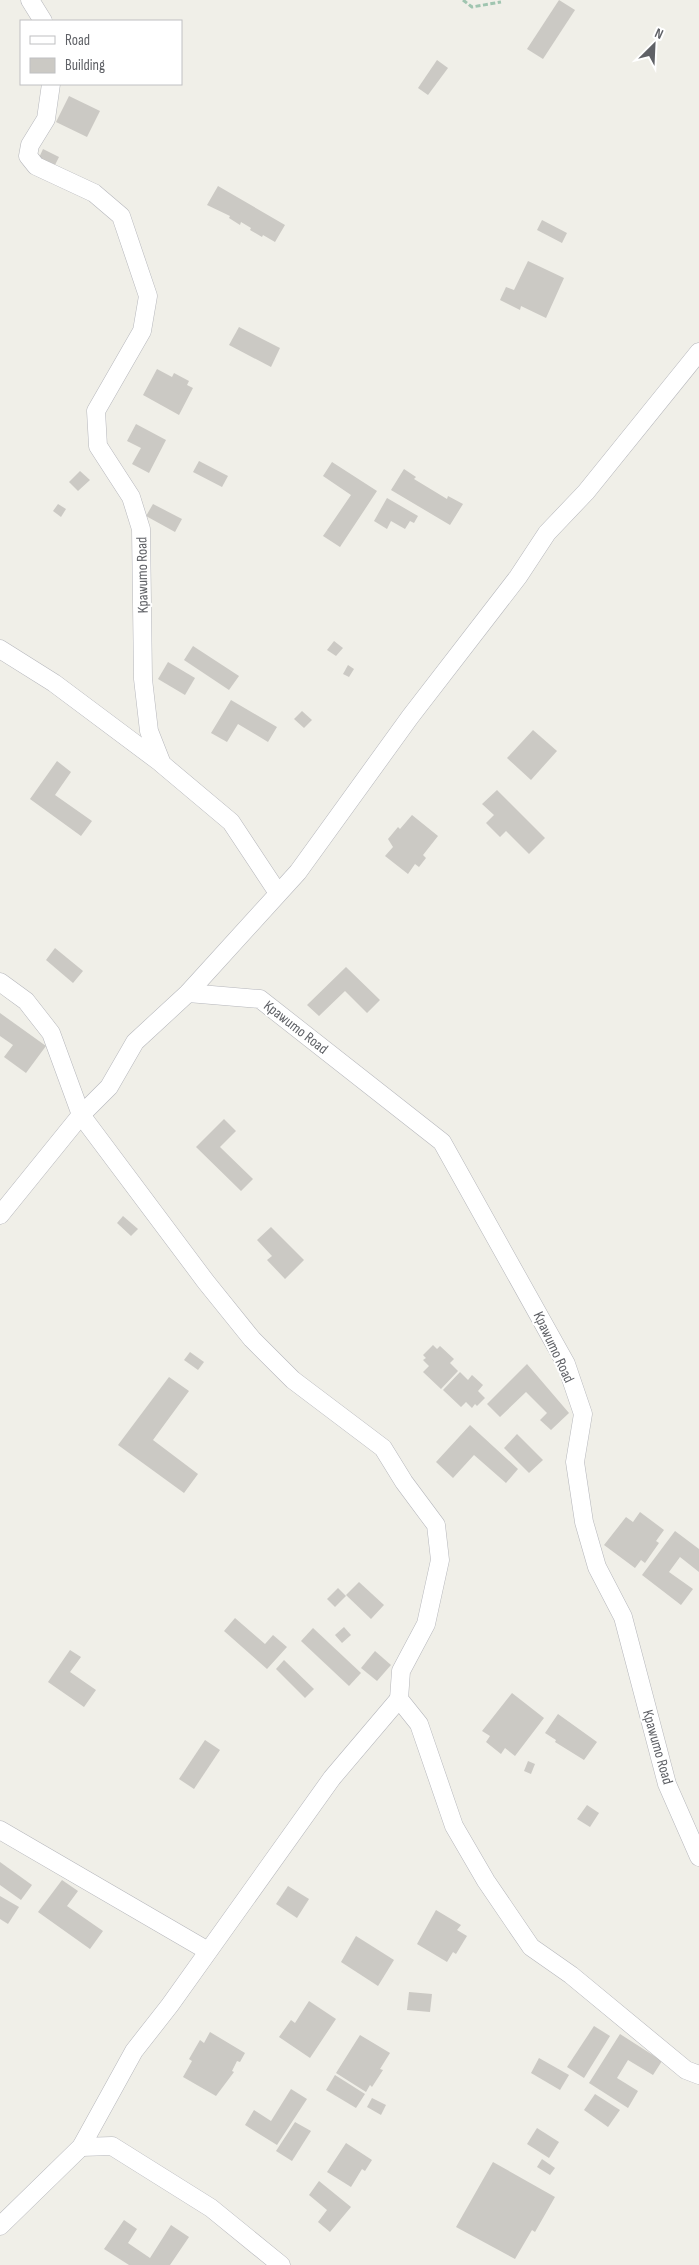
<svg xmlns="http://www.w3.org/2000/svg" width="699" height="2265" font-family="'Sofia Sans Condensed',sans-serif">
  <rect width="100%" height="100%" fill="#f0efe8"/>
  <g fill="#cbc9c4">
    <path d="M559 0 575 10 543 59 527 49Z"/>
    <path d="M437 60 448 68 428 95 418 88Z"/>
    <path d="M69 96 100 111 87 137 56 122Z"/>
    <path d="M43 149 59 157 53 169 37 162Z"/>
    <path d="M218 186 285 225 275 242 263 235 262 237 250 230 251 228 241 222 240 225 229 218 230 216 207 205Z"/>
    <path d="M542 220 567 233 562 243 537 230Z"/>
    <path d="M528 261 564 278 546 318 521 306 520 310 500 300 506 287 514 290Z"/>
    <path d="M239 327 280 348 271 367 229 345Z"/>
    <path d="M157 369 172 377 174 373 189 381 187 385 193 388 179 415 143 395Z"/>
    <path d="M136 424 166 440 149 473 132 464 141 448 127 441Z"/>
    <path d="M199 461 228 476 222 487 193 472Z"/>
    <path d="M332 462 377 491 340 547 323 536 351 495 323 476Z"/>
    <path d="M404 469 416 477 414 479 447 499 448 496 463 504 450 525 391 490Z"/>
    <path d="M80 471 90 480 78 491 69 482Z"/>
    <path d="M387 498 418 516 414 523 410 521 405 529 391 521 387 529 374 521Z"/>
    <path d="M58 504 66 509 61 517 53 511Z"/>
    <path d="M153 504 182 519 175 532 146 516Z"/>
    <path d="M334 641 343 648 336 656 327 650Z"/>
    <path d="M193 646 239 676 229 690 184 660Z"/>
    <path d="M168 662 195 678 185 695 158 679Z"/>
    <path d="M348 665 354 669 349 677 343 674Z"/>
    <path d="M231 700 277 727 268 742 238 724 227 742 211 733Z"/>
    <path d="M302 711 312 720 304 728 294 719Z"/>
    <path d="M533 730 557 751 531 780 507 758Z"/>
    <path d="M57 761 71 772 55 795 92 821 81 836 30 799Z"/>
    <path d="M497 790 545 838 529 854 506 831 500 837 486 823 494 815 482 804Z"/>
    <path d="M412 815 438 836 423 855 426 858 419 867 415 864 408 874 385 856 393 847 388 839 398 827 400 829Z"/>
    <path d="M55 948 83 971 73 983 46 960Z"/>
    <path d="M346 967 380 1000 367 1013 345 991 319 1016 307 1005Z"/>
    <path d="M0 1013 46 1046 26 1073 4 1057 13 1045 0 1036Z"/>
    <path d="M224 1119 236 1131 220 1147 253 1179 241 1191 196 1147Z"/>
    <path d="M123 1216 138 1229 131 1236 117 1223Z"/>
    <path d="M271 1227 304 1260 285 1279 267 1260 272 1256 257 1240Z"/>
    <path d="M433 1345 437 1349 440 1346 454 1359 450 1363 458 1371 441 1389 423 1372 429 1366 423 1360 426 1358 423 1355Z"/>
    <path d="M190 1352 204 1362 198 1370 184 1360Z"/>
    <path d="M527 1364 569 1413 551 1430 540 1420 547 1413 526 1392 500 1417 487 1404Z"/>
    <path d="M460 1372 468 1380 472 1375 483 1385 478 1391 485 1398 477 1406 475 1404 472 1408 466 1402 461 1407 443 1390Z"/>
    <path d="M169 1377 189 1391 153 1440 198 1474 184 1493 118 1445Z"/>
    <path d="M470 1425 518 1469 506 1483 474 1455 453 1478 436 1462Z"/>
    <path d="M517 1434 543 1460 529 1473 504 1448Z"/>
    <path d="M640 1512 664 1530 656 1541 659 1543 645 1563 641 1560 635 1568 604 1545 626 1517 633 1522Z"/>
    <path d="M675 1531 699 1549V1572L680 1557 669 1572 693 1589 681 1605 642 1575Z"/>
    <path d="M359 1582 384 1605 371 1619 346 1595Z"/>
    <path d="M338 1588 346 1596 335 1607 327 1599Z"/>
    <path d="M235 1618 265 1644 273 1635 287 1647 267 1669 224 1631Z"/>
    <path d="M344 1627 351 1635 342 1643 335 1635Z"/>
    <path d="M313 1628 361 1673 349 1686 301 1641Z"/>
    <path d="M70 1650 81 1657 70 1672 96 1690 84 1707 48 1682Z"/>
    <path d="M375 1651 391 1665 377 1681 361 1668Z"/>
    <path d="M284 1660 314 1689 305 1698 276 1669Z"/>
    <path d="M512 1693 544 1718 515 1756 505 1748 501 1754 486 1742 490 1736 482 1731Z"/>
    <path d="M558 1714 597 1742 584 1760 555 1742 556 1740 545 1733Z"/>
    <path d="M205 1740 220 1750 194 1789 179 1779Z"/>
    <path d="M528 1761 535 1764 531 1774 524 1771Z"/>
    <path d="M587 1805 599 1813 590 1827 577 1819Z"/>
    <path d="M0 1862 32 1885 21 1900 0 1885Z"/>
    <path d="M62 1880 78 1891 67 1906 103 1931 90 1949 38 1912Z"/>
    <path d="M288 1886 309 1899 297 1918 276 1904Z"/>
    <path d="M0 1896 19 1907 8 1924 0 1919Z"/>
    <path d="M436 1910 461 1925 457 1930 467 1936 456 1954 453 1952 447 1962 417 1944Z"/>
    <path d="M356 1936 394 1960 378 1986 341 1962Z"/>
    <path d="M409 1992 432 1994 430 2012 407 2010Z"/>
    <path d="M309 2001 336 2019 310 2058 279 2037 291 2020 295 2023Z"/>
    <path d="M594 2026 610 2036 584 2078 567 2067Z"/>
    <path d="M210 2032 245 2053 240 2062 237 2061 232 2071 234 2072 216 2096 183 2077 192 2061 189 2059 200 2040 204 2043Z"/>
    <path d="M620 2034 662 2061 653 2075 628 2060 617 2078 638 2091 628 2108 589 2083Z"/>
    <path d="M360 2035 390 2053 380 2069 383 2070 372 2087 370 2085 366 2092 336 2073Z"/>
    <path d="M539 2058 569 2075 560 2090 531 2073Z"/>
    <path d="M335 2075 365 2094 356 2108 326 2090Z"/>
    <path d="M291 2089 307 2099 277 2145 245 2125 254 2110 271 2121Z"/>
    <path d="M595 2094 620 2110 608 2127 584 2110Z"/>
    <path d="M372 2098 386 2105 381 2115 367 2107Z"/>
    <path d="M295 2122 311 2131 292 2161 276 2151Z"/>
    <path d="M537 2128 559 2142 549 2158 527 2144Z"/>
    <path d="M346 2143 372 2160 365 2171 362 2169 351 2187 327 2172Z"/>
    <path d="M542 2159 555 2168 550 2175 537 2167Z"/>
    <path d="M493 2162 555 2197 535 2232 532 2230 515 2259 456 2227Z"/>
    <path d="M319 2181 351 2207 330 2232 318 2222 327 2210 309 2195Z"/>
    <path d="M124 2220 137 2229 128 2243 150 2258 171 2225 189 2237 170 2265H129L104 2249Z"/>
  </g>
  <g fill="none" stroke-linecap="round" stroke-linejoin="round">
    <g stroke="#b5b6bb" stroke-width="19">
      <g id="minor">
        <path d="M30 0 43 21"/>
        <path d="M51 84 46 119 30 145 28 156 36 166 94 193 121 216 148 296 142 331 96 411 98 446 131 497 141 529 143 679 149 731 162 764 231 822 278 893"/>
        <path d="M0 649 54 683 161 763"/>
        <path d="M0 982 26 1001 51 1033 81 1115 206 1282 252 1339 293 1380 383 1448 404 1482 436 1525 440 1560 426 1624 401 1671 399 1699 419 1724 454 1826 486 1881 531 1947 571 1975 686 2070 699 2075"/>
        <path d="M188 993 260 999 442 1142 566 1364 583 1414 575 1462 584 1522 597 1567 623 1617 667 1784 699 1857"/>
        <path d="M0 1215 81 1115 109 1087 135 1042 188 993 298 872 410 717 518 577 547 533 586 492 699 352"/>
        <path d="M0 1830 208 1951"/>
        <path d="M81 2147 112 2146 211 2208 281 2265"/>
        <path d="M0 2226 81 2147 134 2051 170 2005 332 1778 399 1699"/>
      </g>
    </g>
    <path stroke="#a0c5b0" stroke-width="3" stroke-dasharray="5 2.5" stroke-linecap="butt" d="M463 0 472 7 501 2"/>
    <use href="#minor" stroke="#fff" stroke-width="18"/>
  </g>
  <g text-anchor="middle" stroke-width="4" stroke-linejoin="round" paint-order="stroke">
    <g font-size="15" fill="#5f6166" stroke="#fff">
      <text transform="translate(142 575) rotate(-91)" y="5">Kpawumo Road</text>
      <text transform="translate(296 1027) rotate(38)" y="5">Kpawumo Road</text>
      <text transform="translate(554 1347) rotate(65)" y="5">Kpawumo Road</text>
      <text transform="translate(658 1747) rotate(74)" y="5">Kpawumo Road</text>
    </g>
  </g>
  <rect x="20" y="20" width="162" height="65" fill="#ffffff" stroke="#bfc0c2"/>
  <rect x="30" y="36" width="25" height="8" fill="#ffffff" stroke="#bfc0c2"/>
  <text x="65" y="45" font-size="15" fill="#5f6166">Road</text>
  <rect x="30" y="58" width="25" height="15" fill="#cbc9c4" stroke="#bfc0c2"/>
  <text x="65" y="70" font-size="15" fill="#5f6166">Building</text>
  <g transform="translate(654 45) rotate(24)" stroke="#ffffff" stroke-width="4" paint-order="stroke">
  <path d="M0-4L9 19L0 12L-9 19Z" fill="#5f6166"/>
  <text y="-8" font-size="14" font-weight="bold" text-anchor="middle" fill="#5f6166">N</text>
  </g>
</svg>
